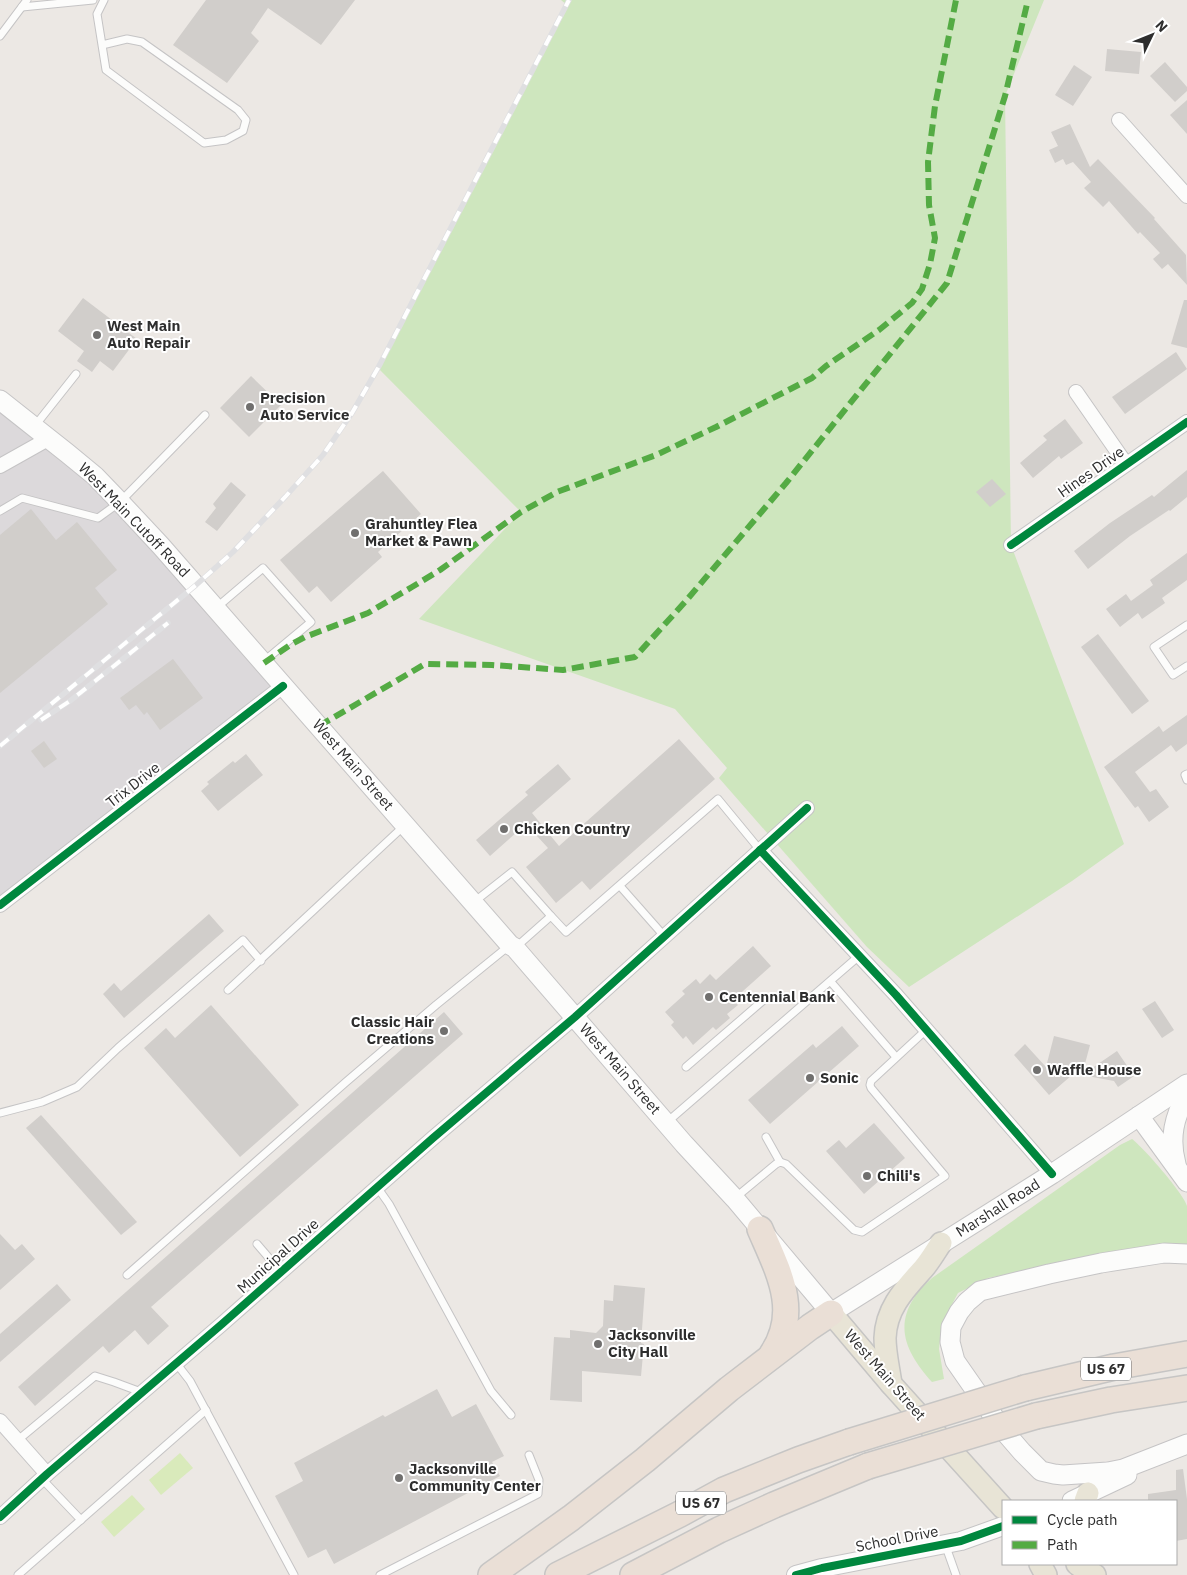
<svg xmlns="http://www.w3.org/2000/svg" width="1187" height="1575" font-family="'IBM Plex Sans',sans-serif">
  <rect width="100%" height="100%" fill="#ece8e4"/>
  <path fill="#dcd9db" d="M0 400 48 439 283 686 0 905Z"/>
  <g fill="#cee6be">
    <path d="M561 0H1044L1005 96 1011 545 1124 844 1072 881 909 987 867 947 719 778 727 768 675 709 419 619 521 512 378 368 567 5Z"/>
    <path d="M1132 1139C1143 1147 1185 1195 1187 1206 1187 1219 1187 1233 1187 1246L1078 1259 988 1278 958 1293 950 1308 941 1331 939 1349 944 1379 932 1382C910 1357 893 1330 914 1298 918 1290 926 1284 932 1278L1120 1145Z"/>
  </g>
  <g fill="#d9eabb">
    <path d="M180 1453 193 1468 161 1495 149 1480Z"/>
    <path d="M132 1495 145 1509 114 1537 101 1522Z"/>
  </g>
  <g fill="#d1cecb">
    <path d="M206 0H355L321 45 268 8 251 33 259 41 227 83 173 45Z"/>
    <path d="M1107 49 1141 52 1139 74 1105 71Z"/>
    <path d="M1165 62 1187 87V91L1175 102 1150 76Z"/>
    <path d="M1074 65 1092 77 1073 106 1055 95Z"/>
    <path d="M1187 100V134L1170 115Z"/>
    <path d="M1070 124 1090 167 1098 159 1155 218 1154 219 1186 255 1187 285 1168 264 1162 269 1153 259 1160 253 1140 232 1138 234 1109 201 1103 207 1084 188 1091 182 1073 162 1066 165 1063 159 1055 163 1049 150 1058 146 1051 132Z"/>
    <path d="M83 298 137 339 113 371 100 361 92 372 77 361 84 351 58 331Z"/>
    <path d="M1184 300H1187V348L1171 344Z"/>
    <path d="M1176 352 1187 369 1125 414 1112 397Z"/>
    <path d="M251 376 281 405 249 437 220 408Z"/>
    <path d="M1065 419 1083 443 1061 459 1059 456 1033 478 1020 463 1047 440 1043 436Z"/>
    <path d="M1187 470V497L1170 511 1169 510 1130 536 1088 569 1074 551 1110 523 1152 495 1154 497Z"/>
    <path d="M383 471 421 514 378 552 382 557 331 602 317 586 309 593 280 560Z"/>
    <path d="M992 479 1006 494 990 507 976 492Z"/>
    <path d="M231 482 246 495 217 531 205 522 216 508 213 504Z"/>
    <path d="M31 509 56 540 77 522 117 570 95 588 108 604 0 693V535Z"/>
    <path d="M1187 553V580L1162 598 1165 603 1142 619 1138 613 1120 627 1106 609 1126 594 1131 601 1153 585 1150 580Z"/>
    <path d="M1098 634 1149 701 1132 714 1081 647Z"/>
    <path d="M173 659 203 698 160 730 147 712 144 715 136 705 129 710 120 698Z"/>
    <path d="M1187 715V744L1176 752 1171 745 1135 772 1150 792 1156 789 1169 807 1149 822 1138 806 1135 808 1104 767 1159 726 1163 732Z"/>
    <path d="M679 739 715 779 590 890 582 881 556 903 526 867 548 848 526 824 490 856 476 840 528 795 525 792 558 764 571 779 532 813 559 846Z"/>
    <path d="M44 741 57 759 44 768 31 751Z"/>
    <path d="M246 754 263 775 218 811 201 791 209 784 207 782 233 761 235 763Z"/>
    <path d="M209 914 224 931 124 1018 103 994 114 983 121 991Z"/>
    <path d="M753 946 771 966 733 1000 738 1005 727 1014 730 1018 716 1030 713 1027 693 1045 686 1036 683 1039 671 1025 674 1022 665 1012 685 994 682 991 696 979 700 984 710 974 716 980Z"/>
    <path d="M1155 1001 1174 1030 1162 1038 1142 1009Z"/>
    <path d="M211 1005 299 1105 240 1157 144 1048 166 1028 175 1038Z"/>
    <path d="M444 1012 463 1034 151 1307 169 1326 148 1345 135 1330 109 1353 103 1346 35 1406 18 1387Z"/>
    <path d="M842 1026 859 1046 770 1124 748 1100 813 1044 816 1048Z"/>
    <path d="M1054 1036 1090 1045 1082 1075H1072L1049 1095 1014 1055 1025 1044 1046 1067Z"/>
    <path d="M1117 1051 1134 1076 1118 1087 1114 1081 1082 1075Z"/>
    <path d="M41 1115 137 1222 121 1235 26 1128Z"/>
    <path d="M874 1123 905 1158 864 1194 826 1151 839 1140 846 1148Z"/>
    <path d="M0 1234 15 1250 22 1244 35 1259 0 1290Z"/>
    <path d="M57 1284 71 1300 0 1362V1334Z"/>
    <path d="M614 1285 645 1288 641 1343 644 1344 641 1376 582 1371V1402L550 1400 554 1337 570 1338V1330L596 1333 603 1326 604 1300 613 1301Z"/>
    <path d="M437 1389 452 1417 476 1404 504 1456 492 1462 500 1476 334 1564 326 1549 308 1558 275 1496 303 1481 294 1463 383 1415 385 1417Z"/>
    <path d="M1183 1469 1187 1499V1539L1176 1541V1501H1148V1494L1176 1490V1470Z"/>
  </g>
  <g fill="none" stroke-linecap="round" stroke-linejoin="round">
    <g stroke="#c5c4c5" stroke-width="9">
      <g id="service">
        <path d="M22 7 93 0"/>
        <path d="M0 36 27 0"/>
        <path d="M102 45 127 39 142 42 238 110 246 120 243 131 226 140 204 143 106 70 97 14 104 0"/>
        <path d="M34 427 76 374"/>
        <path d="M0 511 22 498 98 518 120 502 205 415"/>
        <path d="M216 608 263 568 311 622 263 662"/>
        <path d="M1187 625 1154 647 1173 675 1187 666"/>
        <path d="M1187 774 1185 775 1187 780"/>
        <path d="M620 886 665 937"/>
        <path d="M474 902 512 872 551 916 515 948"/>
        <path d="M551 916 566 932 718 799 760 850"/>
        <path d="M831 982 896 1057"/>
        <path d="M228 990 405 825"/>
        <path d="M686 1067 766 998"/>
        <path d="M0 1113 42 1102 77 1087 118 1048 243 940 261 961"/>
        <path d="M666 1123 859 956"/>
        <path d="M766 1137 780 1162"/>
        <path d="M377 1187 389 1204 491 1391 511 1415"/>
        <path d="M735 1198 776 1164 780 1162 786 1164 854 1230 862 1232 945 1176 871 1088 870 1085 871 1081 925 1031"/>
        <path d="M257 1244 281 1272"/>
        <path d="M127 1275 346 1082 436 1005 510 945"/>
        <path d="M176 1363 190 1381 294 1575"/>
        <path d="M18 1440 95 1376 114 1382 141 1392"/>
        <path d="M42 1479 81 1520"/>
        <path d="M945 1544 956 1575"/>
        <path d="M18 1575 206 1410"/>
        <path d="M380 1575 538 1494 539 1480 529 1455"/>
      </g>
    </g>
    <g stroke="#c5c4c5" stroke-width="16">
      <g id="minor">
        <path d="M1119 120 1187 196"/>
        <path d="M1076 392 1126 464"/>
        <path d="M0 466 48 439"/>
        <path d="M1011 545 1187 422"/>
        <path d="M760 850 896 995 1052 1174"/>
        <path d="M0 905 283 686"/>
        <path d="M0 1421 47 1474"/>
        <path d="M0 1517 47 1474 222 1324 433 1138 575 1017 807 808"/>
      </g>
    </g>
    <g stroke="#c5c4c5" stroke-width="20">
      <path id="tertiary" d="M796 1575 822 1568 961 1541 1003 1526"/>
    </g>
    <g stroke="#c5c4c5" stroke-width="21">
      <g id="secondary">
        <path d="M0 400 67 453 95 476 120 502 161 546 510 945 515 948 684 1144 735 1199 831 1313 1052 1174 1187 1084"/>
        <path d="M1139 1116 1187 1182"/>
        <path d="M1176 1164C1169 1138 1174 1117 1187 1094"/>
        <path d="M1187 1254 1164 1253 1101 1263 1049 1274 980 1291 967 1302 959 1312 951 1327 950 1342 955 1361 1003 1430 1022 1452 1041 1471 1054 1474 1063 1475 1108 1472 1123 1469 1187 1444"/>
        <path d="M1072 1501 1127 1475"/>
      </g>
    </g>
    <g stroke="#c6c5c4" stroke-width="24">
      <g id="primary">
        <path d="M831 1313 891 1384 1003 1508"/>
        <path d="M891 1384C889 1369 885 1353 885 1338 886 1308 905 1289 923 1269 930 1261 935 1252 941 1243"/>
        <path d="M1085 1501 1088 1493"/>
        <path d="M1040 1564 1046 1575"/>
        <path d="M1077 1564 1085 1570 1095 1575"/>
      </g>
    </g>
    <g stroke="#c6c5c4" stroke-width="28">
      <g id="motorway">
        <path d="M760 1229C778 1271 801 1311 772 1354"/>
        <path d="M1025 1388 1114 1367 1187 1354"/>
        <path d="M1036 1416 1111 1400 1187 1388"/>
        <path d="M491 1575 571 1518 645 1460 729 1389 810 1327 831 1313"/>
        <path d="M558 1575 680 1514 724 1490 798 1460 849 1442"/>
        <path d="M633 1575 719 1530 774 1505 868 1466"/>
      </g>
    </g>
    <use href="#service" stroke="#fcfcfb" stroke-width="7"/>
    <use href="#minor" stroke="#fcfcfb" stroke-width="14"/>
    <use href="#tertiary" stroke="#fcfcfb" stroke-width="18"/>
    <use href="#secondary" stroke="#fcfcfb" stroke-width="19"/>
    <use href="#primary" stroke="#e8e4d6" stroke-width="21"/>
    <use href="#motorway" stroke="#eadfd6" stroke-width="25"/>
    <g stroke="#dfdfe1" stroke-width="5.5">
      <g id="rail">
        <path d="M41 720 70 701 168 623"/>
        <path d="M0 746 196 585 233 552 286 496 323 455 352 413 378 368 569 0"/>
      </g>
    </g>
    <use href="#rail" stroke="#fff" stroke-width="4" stroke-dasharray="11" stroke-linecap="butt"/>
    <g stroke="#c6c5c4" stroke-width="28" stroke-linecap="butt">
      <g id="motorway-bridge">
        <path d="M849 1442 1025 1388"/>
        <path d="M868 1466 1036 1416"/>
      </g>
    </g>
    <use href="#motorway-bridge" stroke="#eadfd6" stroke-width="25"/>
    <g stroke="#54ab44" stroke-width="6" stroke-dasharray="12 6" stroke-linecap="butt">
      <path d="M264 663 290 645 305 637 368 613 412 587 440 570 521 512 557 492 656 455 716 427 812 378 826 366 879 330 912 303 922 289 930 264 935 238 929 205 928 162 935 106 956 0"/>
      <path d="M319 726 425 664 492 665 563 670 635 657 685 602 786 483 947 283 1005 96 1028 0"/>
    </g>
    <g stroke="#fff" stroke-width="11">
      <g id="cycleway">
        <path d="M1011 545 1187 422"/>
        <path d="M760 850 896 995 1052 1174"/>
        <path d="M0 905 283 686"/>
        <path d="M0 1517 47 1474 222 1324 433 1138 575 1017 807 808"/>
        <path d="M796 1575 822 1568 961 1541 1003 1526"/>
      </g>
    </g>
    <use href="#cycleway" stroke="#00873e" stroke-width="8"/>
  </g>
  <g fill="#706f6e" stroke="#fff" stroke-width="2">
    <circle cx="97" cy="335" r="5"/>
    <circle cx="250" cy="407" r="5"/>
    <circle cx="355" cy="533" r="5"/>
    <circle cx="504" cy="829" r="5"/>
    <circle cx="709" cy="997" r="5"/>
    <circle cx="444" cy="1031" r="5"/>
    <circle cx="1037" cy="1070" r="5"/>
    <circle cx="810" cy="1078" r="5"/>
    <circle cx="867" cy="1176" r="5"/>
    <circle cx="598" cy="1344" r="5"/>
    <circle cx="399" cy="1478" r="5"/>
  </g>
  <g text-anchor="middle" stroke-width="4" stroke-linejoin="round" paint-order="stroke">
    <g fill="#fff" stroke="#6d6d6d" stroke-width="1">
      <rect x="1081" y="1357.5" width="50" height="23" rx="4"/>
      <rect x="676" y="1491.5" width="50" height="23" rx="4"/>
    </g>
    <g font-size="14" font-weight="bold" fill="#2e2e2e">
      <text x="1106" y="1374">US 67</text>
      <text x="701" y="1508">US 67</text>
    </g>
    <g font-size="15" font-weight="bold" fill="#2e2e2e" stroke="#fff" text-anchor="start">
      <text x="107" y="331">West Main<tspan x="107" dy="17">Auto Repair</tspan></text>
      <text x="260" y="403">Precision<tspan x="260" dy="17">Auto Service</tspan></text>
      <text x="365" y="529">Grahuntley Flea<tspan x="365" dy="17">Market &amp; Pawn</tspan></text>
      <text x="514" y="834">Chicken Country</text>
      <text x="719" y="1002">Centennial Bank</text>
      <text x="434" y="1027" text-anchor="end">Classic Hair<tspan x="434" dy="17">Creations</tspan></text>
      <text x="1047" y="1075">Waffle House</text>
      <text x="820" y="1083">Sonic</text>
      <text x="877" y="1181">Chili's</text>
      <text x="608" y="1340">Jacksonville<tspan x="608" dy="17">City Hall</tspan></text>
      <text x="409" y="1474">Jacksonville<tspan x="409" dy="17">Community Center</tspan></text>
    </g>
    <g font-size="15" fill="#2e2e2e" stroke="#fff">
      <text transform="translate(1091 472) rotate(-35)" y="5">Hines Drive</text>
      <text transform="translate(134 520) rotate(46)" y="5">West Main Cutoff Road</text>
      <text transform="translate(353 765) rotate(49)" y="5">West Main Street</text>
      <text transform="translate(133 785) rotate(-38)" y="5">Trix Drive</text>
      <text transform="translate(620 1069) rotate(49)" y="5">West Main Street</text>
      <text transform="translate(998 1208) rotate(-32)" y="5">Marshall Road</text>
      <text transform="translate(278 1256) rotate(-42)" y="5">Municipal Drive</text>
      <text transform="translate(885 1375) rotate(49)" y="5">West Main Street</text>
      <text transform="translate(897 1539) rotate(-11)" y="5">School Drive</text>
    </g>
  </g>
  <rect x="1002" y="1500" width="175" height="65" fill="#ffffff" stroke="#ababab"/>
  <rect x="1012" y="1516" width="25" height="8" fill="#00873e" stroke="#ababab"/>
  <text x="1047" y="1525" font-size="15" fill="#2e2e2e">Cycle path</text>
  <rect x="1012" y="1541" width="25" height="8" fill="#54ab44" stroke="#ababab"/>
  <text x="1047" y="1550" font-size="15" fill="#2e2e2e">Path</text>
  <g transform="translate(1152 35) rotate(47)" stroke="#ffffff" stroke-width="4" paint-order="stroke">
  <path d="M0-4L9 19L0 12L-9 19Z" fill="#2e2e2e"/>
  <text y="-8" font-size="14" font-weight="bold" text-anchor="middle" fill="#2e2e2e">N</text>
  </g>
</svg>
